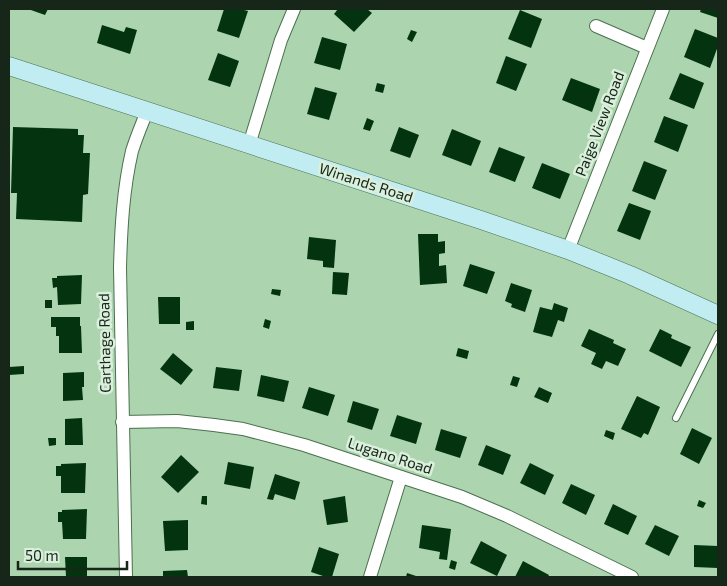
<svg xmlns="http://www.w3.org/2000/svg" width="727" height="586" font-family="'Exo 2',sans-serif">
  <rect width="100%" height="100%" fill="#acd5af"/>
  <g fill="#03340f">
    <path d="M28 9H48L45 15Z"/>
    <path d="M224 9H240L248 11 239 38 217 31Z"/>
    <path d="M338 9H367L372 13 354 32 334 14Z"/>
    <path d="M701 9H718V18L700 12Z"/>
    <path d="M520 10 542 19 531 48 508 39Z"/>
    <path d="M102 25 124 32 126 27 137 30 130 54 97 43Z"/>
    <path d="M695 29 718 38V46L710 68 684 57Z"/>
    <path d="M411 30 417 32 412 42 407 39Z"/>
    <path d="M322 37 347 44 340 70 314 63Z"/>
    <path d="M218 53 239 61 230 87 208 80Z"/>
    <path d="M506 56 527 64 516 91 496 83Z"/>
    <path d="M680 73 704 83 694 109 669 99Z"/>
    <path d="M571 78 600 89 592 112 562 100Z"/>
    <path d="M377 83 385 85 383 93 375 91Z"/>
    <path d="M315 87 337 93 329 120 307 114Z"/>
    <path d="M664 116 688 125 678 152 654 142Z"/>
    <path d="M367 118 374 121 370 131 363 129Z"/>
    <path d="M13 127 78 129V135H84L83 153H90L88 194 83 195 82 222 16 219 17 193H11Z"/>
    <path d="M399 127 419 135 410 158 390 151Z"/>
    <path d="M452 129 481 141 471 166 442 155Z"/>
    <path d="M499 147 525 157 515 182 489 172Z"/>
    <path d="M644 161 667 170 655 200 632 191Z"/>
    <path d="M542 163 570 174 560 199 532 188Z"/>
    <path d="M629 203 651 211 640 240 617 231Z"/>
    <path d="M418 234H438V242L445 241V253L439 254V266L446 265 447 283 420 285Z"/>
    <path d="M309 237 336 240 334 268 323 267V261L307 259Z"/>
    <path d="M470 264 495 272 487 294 463 286Z"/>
    <path d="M333 272 349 273 347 295 332 294Z"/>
    <path d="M82 275 81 304 58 305 57 287 53 288 52 278H57V276Z"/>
    <path d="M511 283 532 290 525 312 511 307 512 304 505 301Z"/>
    <path d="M272 289 281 290 280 296 271 294Z"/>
    <path d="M158 297H180V324H159Z"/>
    <rect x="45" y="300" width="7" height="8"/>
    <path d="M554 303 568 308 564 322 558 320 552 337 533 332 540 307 552 310Z"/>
    <path d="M51 317H80V326H81L82 353H59V336H56V327H51Z"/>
    <path d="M265 319 271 321 269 329 263 327Z"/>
    <path d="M194 321V330H186V322Z"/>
    <path d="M589 329 614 340 613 343 626 349 618 366 606 361 602 369 591 364 596 353 581 346Z"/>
    <path d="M660 329 672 335 671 338 691 347 681 367 649 351Z"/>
    <path d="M458 348 469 351 467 359 456 356Z"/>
    <path d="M173 353 193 370 181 385 160 369Z"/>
    <path d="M24 366V374L9 375V367Z"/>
    <path d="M216 367 242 370 239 391 213 388Z"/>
    <path d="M84 372V387H82L83 400 63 401V373Z"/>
    <path d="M261 375 289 381 284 402 257 396Z"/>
    <path d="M513 376 520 378 517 387 510 385Z"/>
    <path d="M309 387 335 395 328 416 302 408Z"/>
    <path d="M539 387 552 393 548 403 534 397Z"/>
    <path d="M637 396 660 407 648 435 644 433 641 438 621 429Z"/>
    <path d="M353 401 379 409 372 430 347 422Z"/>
    <path d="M397 415 422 423 416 444 390 436Z"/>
    <path d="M82 418 83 445H65V419Z"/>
    <path d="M692 428 712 438 699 464 680 454Z"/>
    <path d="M441 429 467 437 460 458 435 450Z"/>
    <path d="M606 430 615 433 613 440 604 436Z"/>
    <path d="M48 438H56V445L49 446Z"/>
    <path d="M486 445 511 455 503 475 478 465Z"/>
    <path d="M181 455 199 472 178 493 161 477Z"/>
    <path d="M228 462 254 467 250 489 224 484Z"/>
    <path d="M86 463 85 493H61V476H56V466H61V464Z"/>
    <path d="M530 463 554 475 545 495 520 483Z"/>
    <path d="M275 474 300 482 295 500 275 494 273 500 267 499Z"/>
    <path d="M571 484 595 495 586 515 562 503Z"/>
    <path d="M202 496H207V505L201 504Z"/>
    <path d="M345 496 348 522 327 525 323 500Z"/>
    <path d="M699 500 706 503 703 508 697 506Z"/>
    <path d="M613 504 637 516 628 535 604 524Z"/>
    <path d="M87 509 86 539H63L62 522H58V512H62V510Z"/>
    <path d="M188 520V550L165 551 163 521Z"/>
    <path d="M422 525 451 529 447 560 439 559 440 552 419 548Z"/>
    <path d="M655 525 679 536 669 556 645 544Z"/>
    <path d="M481 541 507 555 497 576 470 563Z"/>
    <path d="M694 545 718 546V568L694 567Z"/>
    <path d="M319 547 339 554 332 577H326L311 572Z"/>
    <path d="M65 557H87V577H66Z"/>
    <path d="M451 560 457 562 455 570 449 568Z"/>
    <path d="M523 561 549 575 548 577H515Z"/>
    <path d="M187 570 188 577H163V571Z"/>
    <path d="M407 573 419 577H406Z"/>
  </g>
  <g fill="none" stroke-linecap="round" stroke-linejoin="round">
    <g stroke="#4b704f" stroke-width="8">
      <path id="lane" d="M676 418 718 334"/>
    </g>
    <g stroke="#4b704f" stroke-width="14">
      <g id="street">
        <path d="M596 26 647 48"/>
        <path d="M249 145 281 40 294 9"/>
        <path d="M568 250 663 9"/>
        <path d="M122 422 177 421 214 425 243 429 304 445 462 497 507 516 632 577"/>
        <path d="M126 577 120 268C121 229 123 190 132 151 136 138 142 124 147 111"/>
        <path d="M370 577 401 477"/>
      </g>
    </g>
    <g stroke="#4b704f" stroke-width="19">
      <path id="secondary" d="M9 66 481 220 568 250 630 275 718 315"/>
    </g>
    <use href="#lane" stroke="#fff" stroke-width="6"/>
    <use href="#street" stroke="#fff" stroke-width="12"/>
    <use href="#secondary" stroke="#c0ecf2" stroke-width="18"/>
  </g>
  <g text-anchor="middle" stroke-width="5" stroke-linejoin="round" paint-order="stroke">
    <g font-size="15" fill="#162618" stroke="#dbf0dc">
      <text transform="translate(600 124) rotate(-69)" y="5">Paige View Road</text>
      <text transform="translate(366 183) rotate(18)" y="5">Winands Road</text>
      <text transform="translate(105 343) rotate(-91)" y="5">Carthage Road</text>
      <text transform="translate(390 456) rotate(18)" y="5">Lugano Road</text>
    </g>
  </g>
  <rect width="727" height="586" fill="none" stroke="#162618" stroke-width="20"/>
  <path d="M18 561v8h109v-8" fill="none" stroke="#162618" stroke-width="2.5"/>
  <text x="25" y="561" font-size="15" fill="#162618" stroke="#dbf0dc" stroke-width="4" paint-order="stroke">50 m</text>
</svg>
